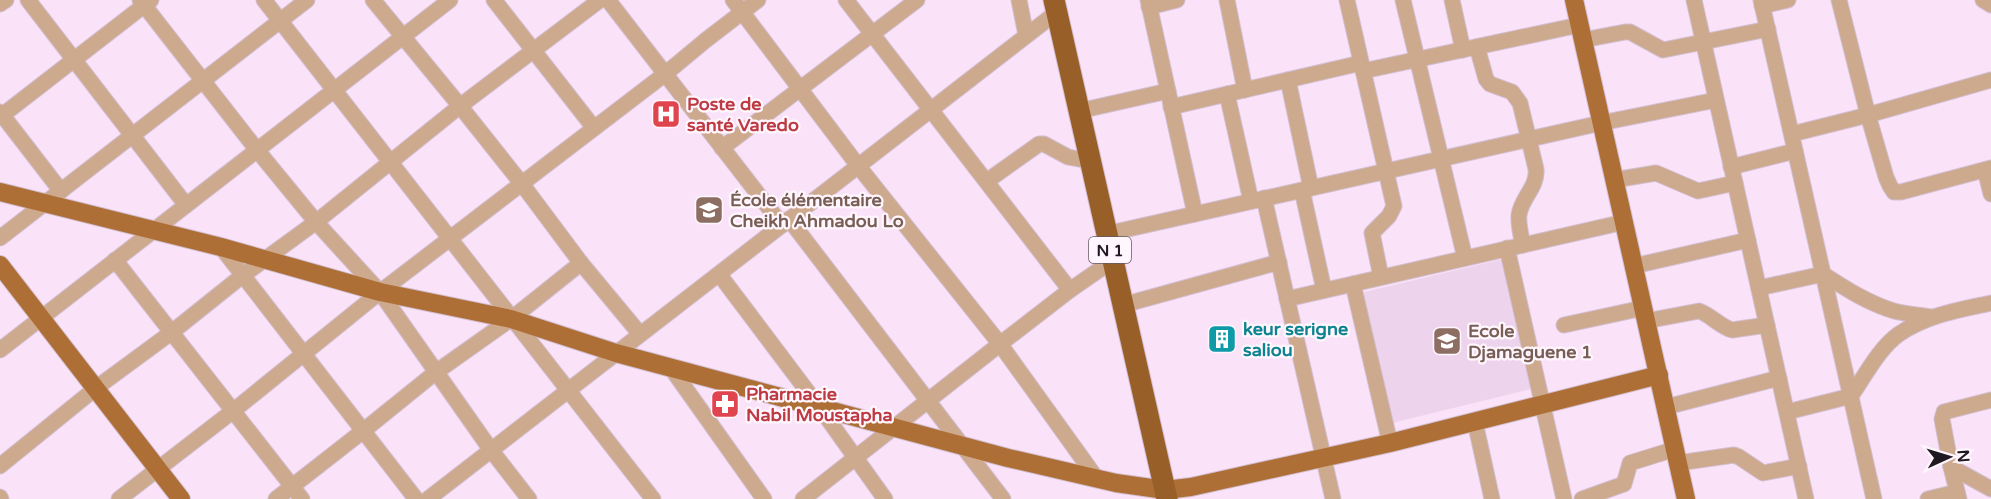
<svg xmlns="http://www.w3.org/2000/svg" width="1991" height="499" font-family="'Varela Round',sans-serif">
  <rect width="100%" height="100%" fill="#fae3f9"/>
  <path fill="#eed3ed" d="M1507 258 1535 388 1388 424 1360 293Z"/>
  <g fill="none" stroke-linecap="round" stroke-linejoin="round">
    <g stroke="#d3bfd2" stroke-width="17">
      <g id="minor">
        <path d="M28 0 186 205"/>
        <path d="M140 0 257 150 316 222 380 292 491 450 529 499"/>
        <path d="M264 0 653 499"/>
        <path d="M373 0 460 106 522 184 581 263 640 334"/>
        <path d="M494 0 594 128"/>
        <path d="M608 0 782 225"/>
        <path d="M733 0 859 167 1000 344 1097 479"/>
        <path d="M846 0 1070 290"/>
        <path d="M1019 0 1026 35"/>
        <path d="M1148 0 1195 214"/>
        <path d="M1227 0 1245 90"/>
        <path d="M1347 0 1394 206 1389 216 1372 233 1381 277"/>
        <path d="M1403 0 1465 258"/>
        <path d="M1452 0 1463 50"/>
        <path d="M1694 0 1806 499"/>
        <path d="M1761 0 1874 499"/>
        <path d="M1839 0 1868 115 1886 177 1890 186 1894 192H1901L1991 168"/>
        <path d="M1983 0 1991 5"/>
        <path d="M0 4 6 0"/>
        <path d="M1762 6 1788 0"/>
        <path d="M1149 7 1177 0"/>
        <path d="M1583 40 1625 32H1630L1663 50 1768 29"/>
        <path d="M1477 47 1486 79 1490 84 1512 92 1520 103 1536 169C1538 187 1521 198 1519 215 1518 224 1521 236 1523 245"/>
        <path d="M1363 71 1579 25"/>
        <path d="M1288 80 1311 188"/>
        <path d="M1227 94 1251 201"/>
        <path d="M1171 107 1361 63"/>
        <path d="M1079 111 1168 91"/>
        <path d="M0 112 61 191"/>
        <path d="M0 117 151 0"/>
        <path d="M1792 134 1868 115 1991 80"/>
        <path d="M722 148 917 0"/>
        <path d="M1731 167 1795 151"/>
        <path d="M1985 170 1991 194"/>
        <path d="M1614 180 1656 173 1698 191 1735 183"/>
        <path d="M987 181 1039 144H1044L1068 157 1089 161"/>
        <path d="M1302 190 1324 290"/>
        <path d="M1264 198 1333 499"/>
        <path d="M789 219 1003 499"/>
        <path d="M1106 234 1601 123 1716 100"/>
        <path d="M0 238 307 0"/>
        <path d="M221 247 416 499"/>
        <path d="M1507 248 1564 499"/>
        <path d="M115 260 302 499"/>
        <path d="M1634 266 1748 240"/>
        <path d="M719 274 820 408 885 499"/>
        <path d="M1353 284 1390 443"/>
        <path d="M1759 288 1823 274C1846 289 1868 303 1894 311 1906 314 1919 315 1931 317"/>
        <path d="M1287 299 1624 222"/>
        <path d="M1123 305 1279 262"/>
        <path d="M1646 321 1699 311C1711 315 1719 326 1732 330L1767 325"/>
        <path d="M1564 325 1643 308"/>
        <path d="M0 350 450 0"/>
        <path d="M671 368 764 499"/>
        <path d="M1666 407 1779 378"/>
        <path d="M1787 412 1851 396C1865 376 1879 348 1899 334 1927 315 1959 310 1991 303"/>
        <path d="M1475 422 1492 499"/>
        <path d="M1678 463 1734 455 1739 457 1763 473 1799 466"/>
        <path d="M0 466 96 388 172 332 242 276 316 222 460 106 600 0"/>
        <path d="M1951 467 1991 489"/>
        <path d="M0 497 1 499"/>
        <path d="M119 499 233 411 380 292 665 74 706 40 758 0"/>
        <path d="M276 499 363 431 436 372 511 319 581 263"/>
        <path d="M428 499 1057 12"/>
        <path d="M803 499 1000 344 1070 290 1112 261"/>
        <path d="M1582 499 1624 484 1630 463 1675 449"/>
        <path d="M1928 499 1957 492"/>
        <path d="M1959 499 1951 467 1942 419 1944 412 1991 400"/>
      </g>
    </g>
    <g stroke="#d3bfd2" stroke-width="20">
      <g id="major">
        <path d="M1574 0 1686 499"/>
        <path d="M0 192 221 247 380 292 511 319 616 353 1008 458 1116 483 1165 490 1191 487 1390 443 1659 375"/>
        <path d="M0 265 181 499"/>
      </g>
    </g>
    <g stroke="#d3bfd2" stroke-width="23">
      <path id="highway" d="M1054 0 1167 499"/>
    </g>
    <use href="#minor" stroke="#cda98d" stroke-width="15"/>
    <use href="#major" stroke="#ae6f36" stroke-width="18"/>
    <use href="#highway" stroke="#985f29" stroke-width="21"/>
  </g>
  <defs>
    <g id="hospital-square" transform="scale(1.5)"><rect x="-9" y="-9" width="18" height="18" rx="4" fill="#e0444e" stroke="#fff6fe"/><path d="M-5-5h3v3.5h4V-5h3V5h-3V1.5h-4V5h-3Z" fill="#fff"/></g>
    <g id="school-square" transform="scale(1.5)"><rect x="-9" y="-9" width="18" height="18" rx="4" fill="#8d6e63" stroke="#fff6fe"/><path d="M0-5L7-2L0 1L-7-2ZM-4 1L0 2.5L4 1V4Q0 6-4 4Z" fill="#fff"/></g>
    <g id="building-square" transform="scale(1.5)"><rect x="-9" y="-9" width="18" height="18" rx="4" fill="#0f9aa8" stroke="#fff6fe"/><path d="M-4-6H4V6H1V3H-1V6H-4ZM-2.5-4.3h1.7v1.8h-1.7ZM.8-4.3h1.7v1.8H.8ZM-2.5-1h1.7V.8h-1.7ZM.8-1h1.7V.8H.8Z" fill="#fff"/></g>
    <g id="pharmacy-square" transform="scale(1.5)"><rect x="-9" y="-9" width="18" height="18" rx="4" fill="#e0444e" stroke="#fff6fe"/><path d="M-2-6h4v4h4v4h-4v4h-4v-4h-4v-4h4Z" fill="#fff"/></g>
  </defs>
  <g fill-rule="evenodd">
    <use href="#hospital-square" x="666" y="114"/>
    <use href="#school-square" x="709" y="210"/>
    <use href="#building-square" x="1222" y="339"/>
    <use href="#school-square" x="1447" y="341"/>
    <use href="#pharmacy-square" x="725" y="404"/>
  </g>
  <g text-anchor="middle" stroke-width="4.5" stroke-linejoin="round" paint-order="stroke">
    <rect fill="#fff6fe" stroke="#645b63" stroke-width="1.5" x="1089" y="237" width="42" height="26" rx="4.5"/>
    <g font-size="16" font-weight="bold" fill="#211921">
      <text x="1110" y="256">N 1</text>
    </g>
    <g font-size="18" font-weight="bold" fill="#be3a42" stroke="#fff6fe" text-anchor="start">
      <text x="687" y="110">Poste de<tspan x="687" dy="21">santé Varedo</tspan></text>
      <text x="746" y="400">Pharmacie<tspan x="746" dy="21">Nabil Moustapha</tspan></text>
    </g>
    <g font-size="18" font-weight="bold" fill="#785e54" stroke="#fff6fe" text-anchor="start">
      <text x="730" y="206">École élémentaire<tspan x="730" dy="21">Cheikh Ahmadou Lo</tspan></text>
      <text x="1468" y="337">Ecole<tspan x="1468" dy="21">Djamaguene 1</tspan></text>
    </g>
    <g font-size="18" font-weight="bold" fill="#0d838f" stroke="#fff6fe" text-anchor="start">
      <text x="1243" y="335">keur serigne<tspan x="1243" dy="21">saliou</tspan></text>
    </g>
  </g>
  <g transform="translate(1949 457) rotate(86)" stroke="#fff6fe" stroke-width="4.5" paint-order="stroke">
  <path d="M0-4.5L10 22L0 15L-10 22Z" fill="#211921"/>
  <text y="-9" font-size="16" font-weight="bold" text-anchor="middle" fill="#211921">N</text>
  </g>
</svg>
